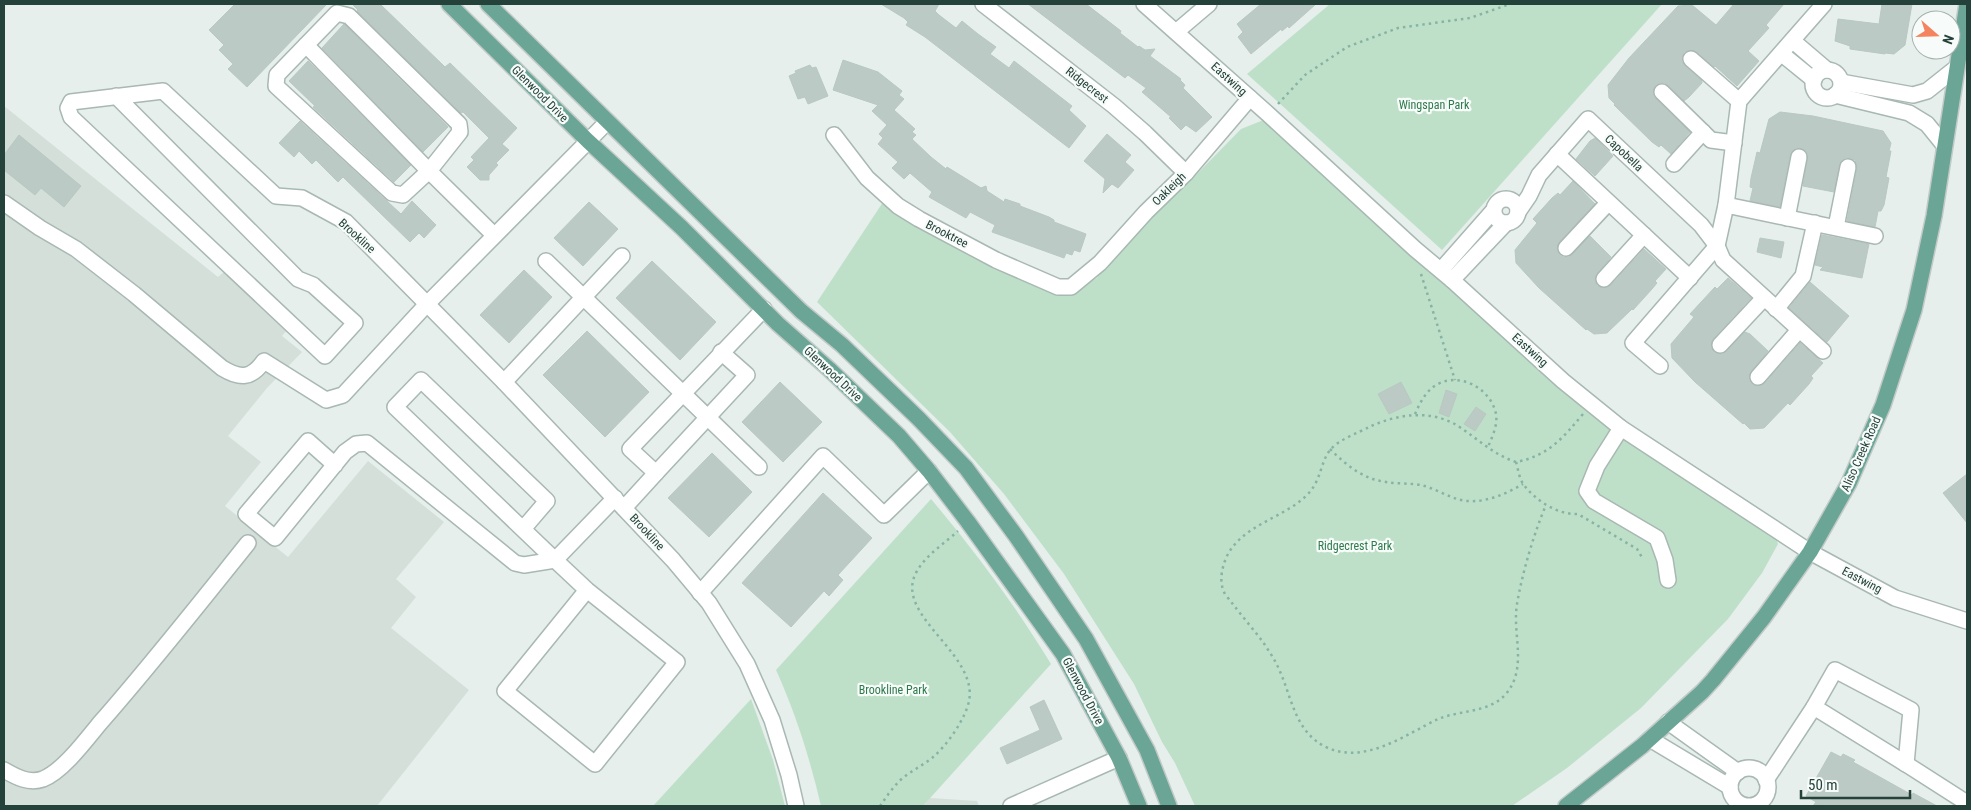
<svg xmlns="http://www.w3.org/2000/svg" width="1971" height="810" font-family="'Roboto Condensed',sans-serif">
  <rect width="100%" height="100%" fill="#e6efeb"/>
  <g fill="#d4dfda">
    <path d="M4 106 218 277 227 269 288 329 282 336 302 352 267 388 228 436 261 462 225 506 288 557 368 461 444 522 396 579 416 597 391 628 469 690 377 806H4Z"/>
    <path d="M930 798 977 801 979 806H923Z"/>
  </g>
  <g fill="#bfe0c8">
    <path d="M1330 4H1662L1442 250 1247 74Z"/>
    <path d="M1266 119 1559 381 1772 525 1778 544 1762 573 1728 619 1641 708 1567 768 1512 806H1195L1175 763 1162 742 1134 684 1064 574 1004 494 950 432 817 302 889 193 946 231 1042 275 1082 286 1097 278 1107 259 1160 203 1189 182 1241 129Z"/>
    <path d="M931 499C975 551 1015 605 1051 664L923 806H821C810 759 796 714 776 670Z"/>
    <path d="M751 699 773 760 785 806H653Z"/>
  </g>
  <g fill="#bbcac4" stroke="#b8c9c2">
    <path d="M235 4H327L247 87 228 69 233 64 219 50 224 45 209 30Z"/>
    <path d="M352 4H380L445 67 450 63 517 128 502 144 509 150 496 163 498 165 489 175V180H480L467 167 474 160 471 157 489 138 463 112 461 113 357 11 358 10Z"/>
    <path d="M881 4H939L935 11 939 15 956 28 962 21 978 34 996 47 990 54 1009 68 1014 61 1072 106 1069 110 1086 126 1069 148 925 37 906 25 908 22 904 18Z"/>
    <path d="M1028 4H1086L1121 31 1120 33 1138 47 1139 46 1145 50 1155 49 1150 56 1181 79 1180 80 1185 85 1183 88 1212 117 1196 132 1186 125 1181 130 1169 118 1171 117 1142 92 1146 88 1128 75 1125 78Z"/>
    <path d="M1261 4H1316L1289 28 1288 26 1282 31 1281 29 1251 54 1238 37 1243 32 1237 24Z"/>
    <path d="M1734 4H1784L1766 25 1769 28 1748 51 1759 61 1737 86 1715 66 1714 67 1692 50 1684 52 1682 62 1702 81V83L1689 97 1684 101 1665 83H1660L1655 86 1653 94 1655 98 1690 132 1671 154 1661 145 1659 147 1652 142 1614 105 1615 104 1609 98 1608 85 1629 58 1678 6 1692 5 1716 25Z"/>
    <path d="M1882 4H1912L1905 45 1894 54 1885 53V54L1850 49V46L1835 41 1838 19 1879 24Z"/>
    <path d="M344 24 448 127 423 152 322 48Z"/>
    <path d="M843 60 878 72 902 91 899 95 904 99 894 110 915 129 912 132 916 135 912 139 931 157 946 169 947 167 981 188 986 186 987 191 1004 202 1005 199 1020 204V206L1049 217 1054 220V222L1086 234 1080 252 1074 250 1072 255 1066 253 1064 258 992 232 995 225 970 212 966 218 929 197 932 192 910 173 904 179 892 168 898 162 878 144 883 138 879 134 887 125 872 111 878 105 833 90Z"/>
    <path d="M308 61 411 165 394 182 313 107 315 106 289 81Z"/>
    <path d="M810 65 812 68 816 67 828 96 808 104 805 97 798 99 789 76 796 73 795 71Z"/>
    <path d="M1780 112 1813 116 1883 131 1891 143 1889 151H1891L1886 177 1889 178 1884 205 1881 211H1878L1875 227 1847 221 1857 168 1855 160 1850 158H1845L1841 161 1834 192 1803 186 1808 154 1805 150 1796 148 1790 155 1780 207 1750 201 1753 188 1750 187 1751 178 1757 152 1760 153 1769 119Z"/>
    <path d="M300 121 401 214 412 201 436 225 424 238 419 233 410 242 343 177 338 182 316 160 312 164 299 151 294 157 279 143Z"/>
    <path d="M1107 134 1131 155 1125 162 1134 170 1118 188 1112 184 1103 193 1105 179 1084 161Z"/>
    <path d="M19 135 81 186 64 207 41 188 35 195 4 170V155Z"/>
    <path d="M1595 138 1613 156 1595 176 1576 159 1590 141Z"/>
    <path d="M1573 181 1595 204 1559 242 1557 250 1559 254 1563 257H1569L1590 236 1611 257 1595 277 1597 286 1602 288 1611 285 1644 249 1666 269 1655 281 1657 283 1652 289 1633 310 1632 309 1607 333 1594 334 1587 329 1586 330 1539 288 1516 263 1515 250 1537 223 1533 219 1552 198 1558 193 1560 195Z"/>
    <path d="M589 202 618 229 583 266 554 238Z"/>
    <path d="M1822 235 1869 244 1862 278 1820 270 1823 267 1815 265Z"/>
    <path d="M1760 238 1784 242 1781 258 1757 252Z"/>
    <path d="M652 261 716 322 680 360 616 298Z"/>
    <path d="M524 270 552 297 509 343 480 315Z"/>
    <path d="M1728 278 1751 298 1713 339 1711 347 1714 352 1723 354 1745 332 1750 334 1768 351 1749 375 1752 384 1757 386 1765 383 1800 343 1823 363 1811 376 1813 378 1809 384 1790 405 1788 403 1764 428 1750 429 1744 423 1743 424 1695 382 1672 358 1671 344 1694 317 1690 314 1715 287 1717 289Z"/>
    <path d="M1810 282 1849 316 1827 342 1789 308Z"/>
    <path d="M587 331 649 392 605 437 543 375Z"/>
    <path d="M780 382 822 422 783 462 742 422Z"/>
    <path d="M1401 382 1412 403 1389 414 1378 394Z"/>
    <path d="M1446 390 1457 394 1449 417 1439 413Z"/>
    <path d="M1476 407 1486 414 1475 431 1464 424Z"/>
    <path d="M712 453 752 492 709 537 668 498Z"/>
    <path d="M1967 474V523L1943 493Z"/>
    <path d="M823 493 872 538 838 575 843 580 829 596 824 591 791 627 742 583Z"/>
    <path d="M1044 700 1062 739 1007 764 1000 748 1040 730 1030 707Z"/>
    <path d="M1831 752 1841 757 1843 754 1855 760 1853 762 1912 795 1913 793 1937 806H1813L1816 802 1806 796Z"/>
  </g>
  <g fill="none" stroke-linecap="round" stroke-linejoin="round">
    <g stroke="#a8b8b2" stroke-width="18">
      <g id="minor">
        <path d="M983 4 1114 106 1145 133 1186 173"/>
        <path d="M1144 4 1268 114 1415 249 1452 280 1563 381 1621 428 1810 552 1895 598 1967 621"/>
        <path d="M337 13 349 16 459 124 460 132 429 171 403 195 392 193 276 86 277 75Z"/>
        <path d="M1176 32 1209 4"/>
        <path d="M1793 41 1827 70"/>
        <path d="M306 45 429 171 494 235"/>
        <path d="M1782 54 1814 80"/>
        <path d="M1691 59 1739 101"/>
        <circle cx="1827" cy="84" r="14"/>
        <path d="M1841 82 1913 95 1927 91 1956 68"/>
        <path d="M1662 92 1711 140 1734 143"/>
        <path d="M1835 95 1909 113 1927 124 1944 145"/>
        <path d="M116 96 298 279 313 285 355 323 325 356 71 117 68 108 71 102 163 91 276 196 302 198 346 222 504 382 673 560 709 603 747 664 772 720 789 775 796 806"/>
        <path d="M834 135 867 178 898 206 919 219 996 260 1058 287H1071L1100 263 1146 212 1186 173 1250 98"/>
        <path d="M1557 154 1690 278"/>
        <path d="M1674 164 1703 132"/>
        <circle cx="1506" cy="211" r="12"/>
        <path d="M4 203 40 228 76 249 134 294 222 368C240 379 251 379 264 361L326 400 343 395 427 304 607 122"/>
        <path d="M1726 205 1875 236"/>
        <path d="M1518 212 1529 196 1539 175 1588 119 1701 225 1717 246 1723 260 1823 351"/>
        <path d="M1787 218 1799 157"/>
        <path d="M1836 227 1848 167"/>
        <path d="M1566 248 1608 203"/>
        <path d="M546 261 759 467"/>
        <path d="M1441 270 1493 211"/>
        <path d="M1604 279 1644 235"/>
        <path d="M1452 280 1506 223"/>
        <path d="M1776 309 1803 276 1815 223"/>
        <path d="M1720 345 1764 298"/>
        <path d="M1660 366 1633 343 1717 246 1726 205 1739 101 1824 4"/>
        <path d="M1758 377 1799 330"/>
        <path d="M504 382 622 256"/>
        <path d="M1621 428 1597 466 1587 491 1594 501 1657 538 1665 560 1668 580"/>
        <path d="M335 465 308 441 246 514 275 538 345 452 356 444 367 443 515 563 524 565 555 560"/>
        <path d="M656 473 747 375 721 352"/>
        <path d="M624 508 656 473 630 449 764 309"/>
        <path d="M523 529 547 501 421 380 395 407 555 560"/>
        <path d="M587 590 505 691 595 764 677 662 587 590 555 560 615 498"/>
        <path d="M700 593 823 456 884 515 929 471"/>
        <path d="M1814 707 1906 764"/>
        <path d="M1668 722 1738 772"/>
        <path d="M1650 739 1730 787"/>
        <circle cx="1749" cy="787" r="19"/>
        <path d="M4 770C16 777 29 784 43 779 63 771 86 740 100 723 151 665 199 604 248 543"/>
        <path d="M1766 780 1814 707 1835 670 1911 710 1906 764 1967 803"/>
        <path d="M1011 806 1119 758"/>
      </g>
    </g>
    <g stroke="#c2cac8" stroke-width="18">
      <g id="major">
        <path d="M449 4 588 141 682 228 778 324 829 369 899 436 929 471 968 522 1063 654 1119 758 1139 806"/>
        <path d="M488 4 801 311 842 345 919 419 966 468 1016 536 1086 639 1147 750 1169 806"/>
        <path d="M1566 806 1642 746 1702 692 1713 680 1764 617 1810 552 1849 483 1883 405 1914 310 1934 216 1967 4"/>
      </g>
    </g>
    <g stroke="#86b3a5" stroke-width="2.5" stroke-dasharray="2.5 4" stroke-linecap="butt">
      <path d="M1278 104 1305 75 1347 47 1398 28 1470 18 1510 4"/>
      <path d="M1421 274 1455 380"/>
      <path d="M1415 414C1420 403 1426 390 1438 384 1461 372 1491 389 1496 414 1498 425 1492 437 1488 447"/>
      <path d="M1583 414C1563 438 1548 456 1516 462 1518 468 1519 479 1524 485 1536 501 1558 515 1578 514L1637 549 1643 559"/>
      <path d="M1330 449C1346 465 1363 479 1386 482 1397 484 1409 483 1421 485 1433 488 1445 495 1457 499 1479 506 1504 495 1523 484"/>
      <path d="M1516 462C1494 455 1478 439 1458 426 1431 409 1397 414 1369 427 1358 433 1340 439 1331 449 1320 461 1322 481 1306 496 1282 519 1241 525 1226 558 1222 568 1219 581 1224 592 1225 595 1230 600 1232 603 1242 616 1253 629 1263 642 1268 650 1274 658 1278 667 1292 696 1294 733 1328 748 1366 764 1405 735 1438 719 1460 710 1489 713 1506 694 1528 667 1512 635 1517 604 1522 574 1534 533 1546 505"/>
      <path d="M880 806C887 796 894 785 904 777 913 770 923 765 932 758 946 746 961 725 967 708 987 656 890 617 917 571 926 555 945 543 958 531"/>
    </g>
    <use href="#minor" stroke="#fff" stroke-width="15"/>
    <use href="#major" stroke="#6aa596" stroke-width="15"/>
  </g>
  <g text-anchor="middle" stroke-width="4.5" stroke-linejoin="round" paint-order="stroke">
    <g font-size="12" fill="#24423a" stroke="#f7fbf9">
      <text transform="translate(1229 79) rotate(42)" y="4">Eastwing</text>
      <text transform="translate(1087 85) rotate(38)" y="4">Ridgecrest</text>
      <text transform="translate(540 94) rotate(45)" y="4">Glenwood Drive</text>
      <text transform="translate(1624 153) rotate(43)" y="4">Capobella</text>
      <text transform="translate(1169 189) rotate(-44)" y="4">Oakleigh</text>
      <text transform="translate(947 234) rotate(27)" y="4">Brooktree</text>
      <text transform="translate(357 236) rotate(42)" y="4">Brookline</text>
      <text transform="translate(1530 350) rotate(42)" y="4">Eastwing</text>
      <text transform="translate(833 374) rotate(43)" y="4">Glenwood Drive</text>
      <text transform="translate(1861 454) rotate(-66)" y="4">Aliso Creek Road</text>
      <text transform="translate(647 532) rotate(47)" y="4">Brookline</text>
      <text transform="translate(1862 580) rotate(28)" y="4">Eastwing</text>
      <text transform="translate(1083 691) rotate(62)" y="4">Glenwood Drive</text>
    </g>
    <g font-size="12" fill="#2d7a4b" stroke="#f7fbf9">
      <text x="1434" y="109">Wingspan Park</text>
      <text x="1355" y="550">Ridgecrest Park</text>
      <text x="893" y="694">Brookline Park</text>
    </g>
  </g>
  <rect width="1971" height="810" fill="none" stroke="#24423a" stroke-width="10"/>
  <g transform="translate(1936 35) rotate(110)"><circle r="24" fill="#f7fbf9" stroke="#a3b1ad"/>
  <path d="M0-4L9 19L0 12L-9 19Z" fill="#f4845f"/>
  <text y="-8" font-size="14" font-weight="bold" text-anchor="middle" fill="#24423a">N</text>
  </g>
  <path d="M1801 790v8h109v-8" fill="none" stroke="#24423a" stroke-width="2.5"/>
  <text x="1808" y="790" font-size="15" fill="#24423a" stroke="#f7fbf9" stroke-width="4" paint-order="stroke">50 m</text>
</svg>
